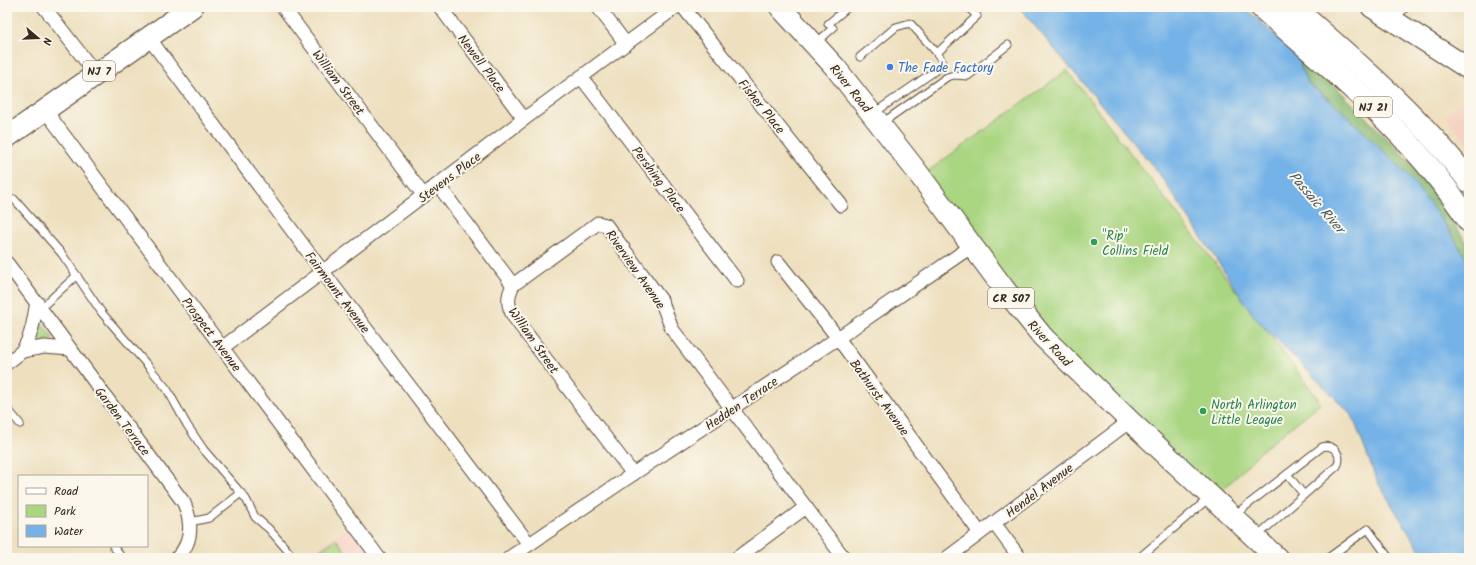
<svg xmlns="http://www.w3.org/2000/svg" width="1476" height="565" font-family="Kalam,sans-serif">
  <rect width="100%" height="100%" fill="#fbf7ec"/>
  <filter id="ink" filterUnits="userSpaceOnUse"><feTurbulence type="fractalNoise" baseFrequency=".025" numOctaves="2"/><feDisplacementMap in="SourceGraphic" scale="8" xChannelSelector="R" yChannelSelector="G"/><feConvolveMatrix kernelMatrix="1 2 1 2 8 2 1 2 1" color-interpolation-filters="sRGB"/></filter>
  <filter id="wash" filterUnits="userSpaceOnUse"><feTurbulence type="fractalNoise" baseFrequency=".012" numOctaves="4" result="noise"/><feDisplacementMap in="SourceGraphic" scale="16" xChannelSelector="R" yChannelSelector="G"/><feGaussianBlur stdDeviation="0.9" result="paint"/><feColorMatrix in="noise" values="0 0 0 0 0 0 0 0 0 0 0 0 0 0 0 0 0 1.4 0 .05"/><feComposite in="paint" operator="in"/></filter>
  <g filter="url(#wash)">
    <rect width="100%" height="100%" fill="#eee0bf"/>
    <g fill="#f6d2c3">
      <path d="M1469 95V144L1445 116Z"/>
      <path d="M354 523 379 558 304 557Z"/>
    </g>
    <g fill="#aad682" stroke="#728050">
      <path d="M1067 70C1151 182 1238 291 1321 403L1260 452 1214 499 1071 366 920 177Z"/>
      <path d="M38 323H41L52 337V340L33 341Z"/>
      <path d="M336 539 351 558H309Z"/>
    </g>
    <path fill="#87b770" stroke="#617047" d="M1299 56 1325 76 1418 170 1469 246V263L1445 224 1409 176 1337 106 1308 83 1302 71Z"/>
    <path fill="#75b2e7" stroke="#586e82" d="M1019 7H1244L1299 56 1302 71 1308 83 1337 106 1409 176 1445 224 1469 263V558H1425L1378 483 1352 415 1256 319 1158 172Z"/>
  </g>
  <g filter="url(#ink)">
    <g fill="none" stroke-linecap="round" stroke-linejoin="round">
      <g stroke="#564536" stroke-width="9">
        <g id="service">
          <path d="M1395 19 1406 7"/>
          <path d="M828 24 848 7"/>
          <path d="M815 44 833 28"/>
          <path d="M860 57 896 27 910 23 937 53"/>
          <path d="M874 113 942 66 941 59 937 53 977 16 968 7"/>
          <path d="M882 123 947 77 954 75 968 76 1008 45"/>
          <path d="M14 199 62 254 102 313 149 367 167 389 187 425 204 450 246 499 255 517 269 529 294 558"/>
          <path d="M41 308 77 275"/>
          <path d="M7 408 20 424"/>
          <path d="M1287 474 1304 495"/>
          <path d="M1233 516 1322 447C1334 443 1343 456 1337 466L1257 536"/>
          <path d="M190 522 209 518 241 493"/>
          <path d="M113 546 122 558"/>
          <path d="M1139 558 1209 498"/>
          <path d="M1328 558 1368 529 1389 558"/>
        </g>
      </g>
      <g stroke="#564536" stroke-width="15">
        <g id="minor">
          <path d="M44 7 96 74"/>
          <path d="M283 7 424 196"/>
          <path d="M440 7 524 119"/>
          <path d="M598 7 626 44"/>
          <path d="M683 7 841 205"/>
          <path d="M149 38 323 272 529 544"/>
          <path d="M581 77 737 281"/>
          <path d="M45 110 379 558"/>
          <path d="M438 185 513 285"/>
          <path d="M778 262 838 338 980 533"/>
          <path d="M7 263 184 503C192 522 193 542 177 558"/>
          <path d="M222 348 524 119 676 7"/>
          <path d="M22 351 44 347 70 349"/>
          <path d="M7 363C12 359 18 355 22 351 32 337 34 318 37 302"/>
          <path d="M633 474 514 317C507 305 507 297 513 285L598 223 606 225 661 300 672 329 844 558"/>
          <path d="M994 523 1020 558"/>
          <path d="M509 558 633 474 838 338 972 246"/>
          <path d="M737 558 806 507"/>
          <path d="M947 558 1130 421"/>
        </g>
      </g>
      <g stroke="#564536" stroke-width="23">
        <g id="primary">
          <path d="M780 7 835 67 915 169 1005 290 1043 337 1130 421 1277 558"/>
          <path d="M1372 7 1469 69"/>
          <path d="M7 137 192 7"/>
        </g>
      </g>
      <g stroke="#564536" stroke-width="24">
        <g id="motorway">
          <path d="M1261 7C1335 73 1415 136 1469 221"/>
          <path d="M1293 7C1356 62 1419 115 1469 181"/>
        </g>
      </g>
      <use href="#service" stroke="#fff" stroke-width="7"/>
      <use href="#minor" stroke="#fff" stroke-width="13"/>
      <use href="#primary" stroke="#fff" stroke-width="21"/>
      <use href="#motorway" stroke="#fff" stroke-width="22"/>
    </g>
  </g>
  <circle fill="#3f7fe0" stroke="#fbf7ec" stroke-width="1.5" cx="890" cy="67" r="4"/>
  <g fill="#2e9e5b" stroke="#fbf7ec" stroke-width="1.5">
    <circle cx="1094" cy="242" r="4"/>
    <circle cx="1203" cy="411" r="4"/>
  </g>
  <g text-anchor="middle" stroke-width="4" stroke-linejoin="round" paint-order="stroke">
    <g fill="#fbf7ec" stroke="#75685c" stroke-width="1">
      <rect x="83" y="61" width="32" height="20" rx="3"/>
      <rect x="1354" y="97" width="38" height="20" rx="3"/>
      <rect x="988" y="288" width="46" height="20" rx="3"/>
    </g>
    <g font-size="12" font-weight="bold" fill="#3b2a1e">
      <text x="99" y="75">NJ 7</text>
      <text x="1373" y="111">NJ 21</text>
      <text x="1011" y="302">CR 507</text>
    </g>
    <g font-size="13" fill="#3b2a1e" stroke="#fbf7ec">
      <text transform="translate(482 63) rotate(53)" y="5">Newell Place</text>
      <text transform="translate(339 82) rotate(53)" y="5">William Street</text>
      <text transform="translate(851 88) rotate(51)" y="5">River Road</text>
      <text transform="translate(762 106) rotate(51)" y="5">Fisher Place</text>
      <text transform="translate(449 177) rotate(-37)" y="5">Stevens Place</text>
      <text transform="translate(659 179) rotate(53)" y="5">Pershing Place</text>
      <text transform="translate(636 269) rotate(55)" y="5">Riverview Avenue</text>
      <text transform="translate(338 292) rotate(53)" y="5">Fairmount Avenue</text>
      <text transform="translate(212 334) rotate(53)" y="5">Prospect Avenue</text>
      <text transform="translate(534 340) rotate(55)" y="5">William Street</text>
      <text transform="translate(1050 343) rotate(47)" y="5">River Road</text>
      <text transform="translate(880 397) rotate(54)" y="5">Bathurst Avenue</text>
      <text transform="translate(741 403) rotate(-34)" y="5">Hedden Terrace</text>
      <text transform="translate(123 421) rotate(53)" y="5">Garden Terrace</text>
      <text transform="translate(1039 490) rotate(-37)" y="5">Hendel Avenue</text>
    </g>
    <g font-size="13" fill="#366cbe" stroke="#fbf7ec" text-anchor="start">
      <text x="898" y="72">The Fade Factory</text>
    </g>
    <g font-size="13" fill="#27864d" stroke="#fbf7ec" text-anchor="start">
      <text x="1102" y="240">"Rip"<tspan x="1102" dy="15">Collins Field</tspan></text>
      <text x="1211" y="409">North Arlington<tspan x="1211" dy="15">Little League</tspan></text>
    </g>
    <g font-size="14" font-style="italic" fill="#4f5a64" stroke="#fbf7ec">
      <text transform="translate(1317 202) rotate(49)" y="5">Passaic River</text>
    </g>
  </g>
  <rect width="1476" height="565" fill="none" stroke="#fbf7ec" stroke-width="24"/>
  <rect x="18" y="475" width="130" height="72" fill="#fbf7ec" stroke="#aea59a"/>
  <rect x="26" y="488" width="20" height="6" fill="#ffffff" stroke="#aea59a"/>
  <text x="54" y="495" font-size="12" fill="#3b2a1e">Road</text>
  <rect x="26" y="505" width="20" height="12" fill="#aad682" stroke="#aea59a"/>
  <text x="54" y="515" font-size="12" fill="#3b2a1e">Park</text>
  <rect x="26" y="525" width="20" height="12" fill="#75b2e7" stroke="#aea59a"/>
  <text x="54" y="535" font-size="12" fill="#3b2a1e">Water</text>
  <g transform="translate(38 38) rotate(109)" stroke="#fbf7ec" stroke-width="3" paint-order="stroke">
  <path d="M0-3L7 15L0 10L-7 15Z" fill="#3b2a1e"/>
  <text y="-6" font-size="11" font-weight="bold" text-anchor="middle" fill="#3b2a1e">N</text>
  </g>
</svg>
